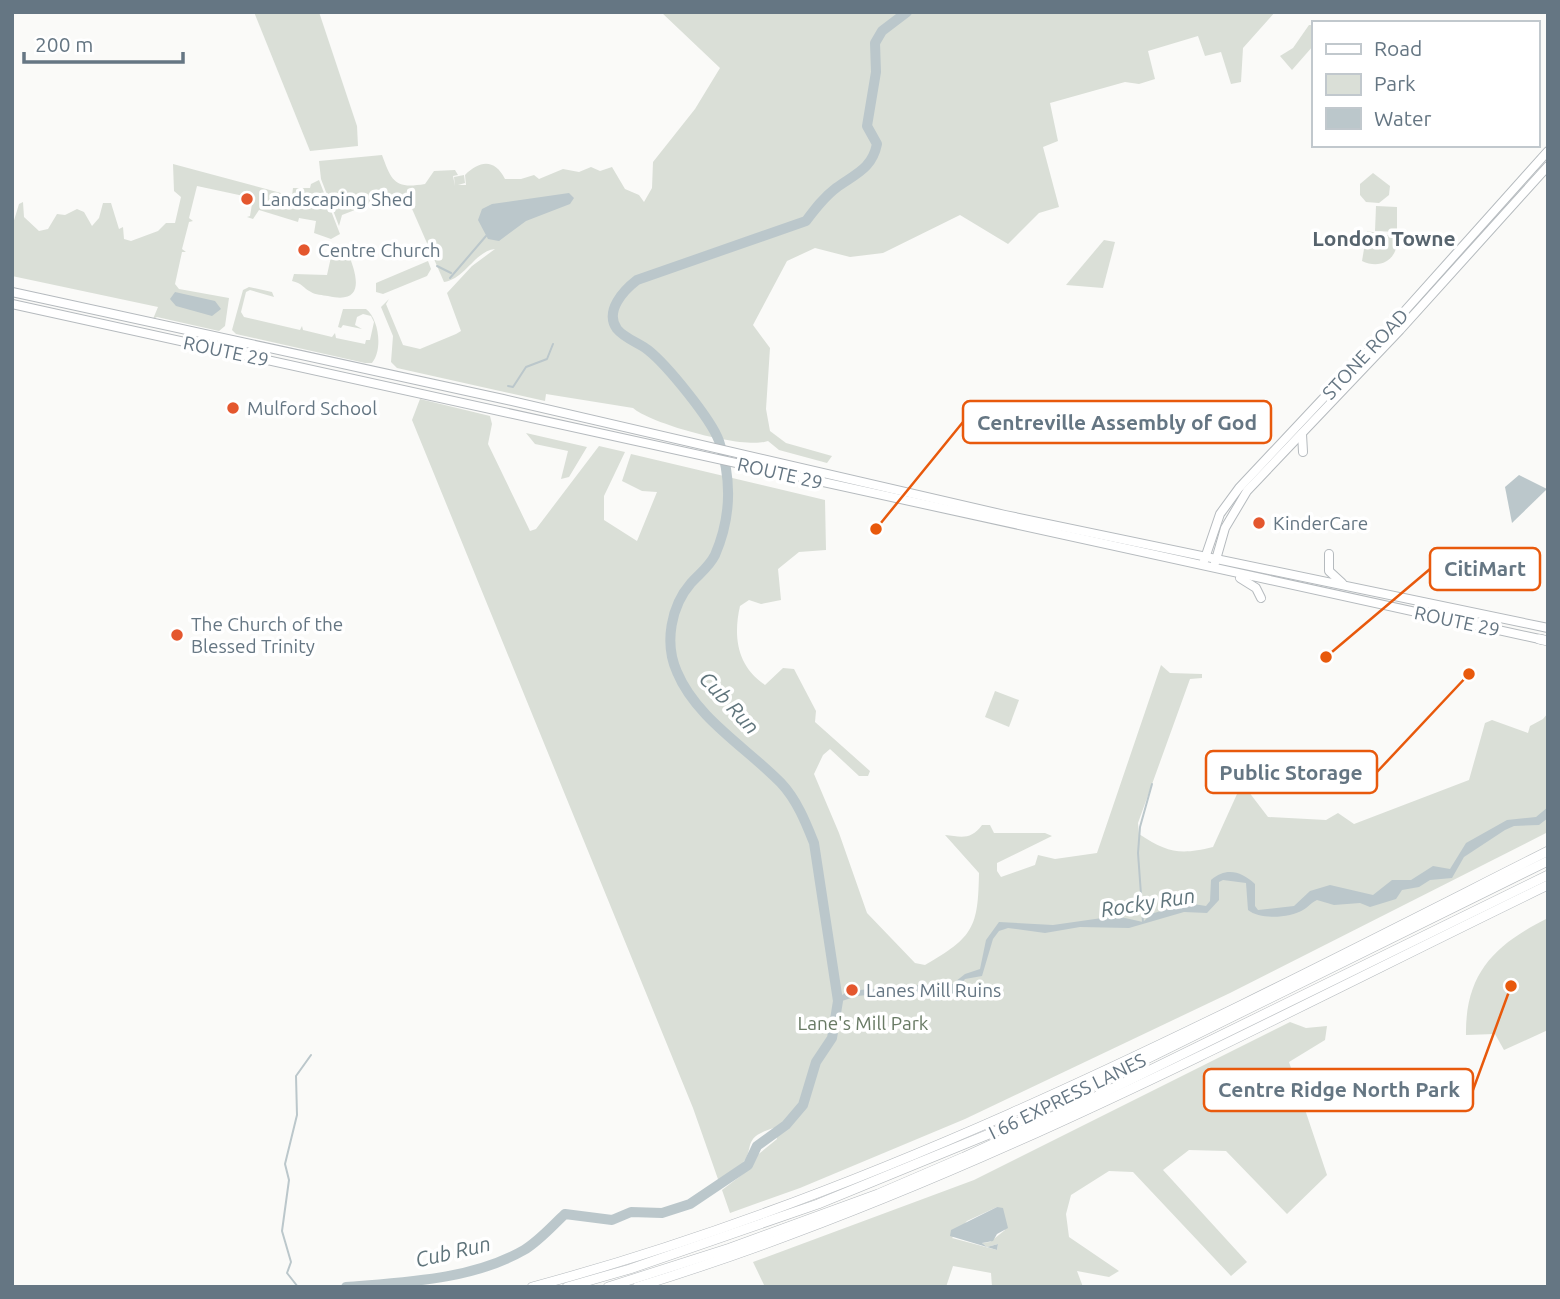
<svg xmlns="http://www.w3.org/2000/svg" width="1560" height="1299" font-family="Ubuntu,sans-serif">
  <rect width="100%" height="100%" fill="#fafaf8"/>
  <g fill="#dadfd7" fill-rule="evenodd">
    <path d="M254 12H319L357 126 358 146 310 151Z"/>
    <path d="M661 12H1275L1243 48 1241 82 1231 84 1221 52 1205 56 1198 36 1148 51 1155 79 1139 84 1125 82 1050 103 1058 141 1043 147 1059 207 1039 213 1008 244 960 215 883 253 850 257 815 248 787 261 753 325 770 348 766 409 770 431 786 443 832 456 827 463 779 450 768 441C745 450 651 424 633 408L546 394 545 401 397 368 391 362 393 336 381 307 389 299 386 304 403 345 420 349 456 334 461 331 447 293 472 266 495 249C475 251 465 279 444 282L409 202 381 205 378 201 342 215 339 226 321 179 319 161 382 155C392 182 395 189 425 184L434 171 455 170 458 175 453 176 455 186 454 177 464 175 465 183 458 185H466L465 175C480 160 495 159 505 179H521L534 175 539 179 563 169 579 172 591 167 600 171 612 167 625 189 639 195 644 202 652 188 653 162 695 109 720 68Z"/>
    <path d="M1309 25H1313V46L1292 70 1280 56 1293 48Z"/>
    <path d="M173 164 292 196 293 188H310L311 184 319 180 340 234 331 239 314 233 316 221 299 218 298 222 259 210 253 219 247 217 250 216 253 198 197 186 189 218 193 221 189 222 182 249 186 252H182L175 284 179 289 229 298 225 326 219 331 157 317 153 319 158 307 12 276V227L19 204 23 202 24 217 39 231 48 229 57 214 65 215 77 209 84 212 92 226 99 218 103 203H111L119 229 123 227 124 239 131 241 158 231 166 223H175L181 197 174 191Z"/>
    <path d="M1373 173 1390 186 1389 195 1379 203 1366 202 1360 195V184Z"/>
    <path d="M1376 206 1397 207V232L1375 231Z"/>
    <path d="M1367 231 1397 237C1399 259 1381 270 1362 261Z"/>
    <path d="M1104 240 1115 242 1103 288 1066 285Z"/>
    <path d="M348 253C357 275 366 305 328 296 323 295 315 295 311 292 303 288 302 283 292 281L294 274 327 275 331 257Z"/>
    <path d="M428 261 431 269 427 276 383 294 376 292V283Z"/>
    <path d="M249 287 272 292 274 297 250 290 246 292 241 312 244 317 300 330 302 326 303 330 332 337 335 333 336 338 365 344 366 340H370L374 322 371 316 363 314 357 317 355 325 362 329 343 325 341 328 338 327 343 309H366C379 319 383 350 372 363H365L236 334 232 330 243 290Z"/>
    <path d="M420 399 490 416 492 424 488 444 530 531 536 529 599 446 625 452 604 496V520L637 541 657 492 642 491 622 481 631 454 825 500 826 550 799 552 778 569 781 600 761 604 749 600 740 606C733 637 737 666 765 685L783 668 794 669 816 711 815 722 870 771 868 776H859L830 749 823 755 814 774 839 833 867 913 915 963 925 965C974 937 978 927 979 873L945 835C962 837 971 840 982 825H990L994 833H1045L1052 836 997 863V871L1001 877 1035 865 1038 855 1055 859 1097 853 1161 665 1170 673 1202 674V678L1190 679 1138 823 1139 834C1168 853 1180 855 1213 847L1242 783 1268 817 1326 820 1338 813 1354 824 1469 780 1485 723 1492 720 1528 733 1530 726 1543 719 1548 713V832L1230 993 965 1119 800 1188 730 1213 722 1190 743 1174 755 1157 777 1139 774 1128C740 1138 756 1148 742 1164 736 1171 727 1176 719 1182L693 1108 412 420Z"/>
    <path d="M526 433 587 447 569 477 561 479 568 451 535 444Z"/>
    <path d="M995 691 1019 700 1009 727 985 717Z"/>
    <path d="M1548 918V1030L1504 1050 1495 1034 1466 1035C1465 972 1496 944 1548 918Z"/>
    <path d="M1290 1022 1306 1028 1327 1026 1325 1040 1289 1062 1327 1175 1287 1214 1226 1151 1189 1150 1163 1170 1247 1262 1231 1276 1133 1172 1109 1171 1071 1195 1066 1214 1069 1237 1119 1271 1109 1277 1077 1271 1083 1287H992L991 1273 953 1266 946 1287H765L753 1262 974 1180ZM997 1207 1005 1230 990 1242 982 1243 987 1247 998 1244 997 1250 952 1238 967 1221Z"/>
  </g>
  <g fill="#bbc7cb">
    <path d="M569 193 574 198 570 204 526 221 499 241 488 239 478 220 482 209 492 204Z"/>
    <path d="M175 292 215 301 221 309 212 316 176 306 170 299Z"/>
    <path d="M1519 475 1547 489 1512 523 1505 487Z"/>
    <path d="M1548 807V818L1539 825 1514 826 1505 830 1464 857 1452 878 1430 880 1419 887 1402 890 1396 899 1370 907 1360 903 1334 905 1317 900C1310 903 1309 907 1303 910 1290 918 1260 920 1248 910L1246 883 1223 880 1219 882V900L1207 913 1184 912 1129 928 1080 927 1045 933 1008 928 999 931 993 939 982 976 965 979 953 994 938 1001 910 991 857 996 842 1001 840 997 847 991 920 985 941 993 965 974 980 969 986 940 999 922 1053 925 1116 916 1143 922 1151 914 1187 903 1206 906 1210 901 1211 880C1226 867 1241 871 1255 884V906L1258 910 1294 906 1310 891 1330 885 1373 895 1392 880H1411L1433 866 1450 869 1466 843 1507 820 1536 817Z"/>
    <path d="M997 1207 1003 1208 1008 1228 997 1234 993 1241 982 1243 987 1247 998 1244 997 1250 950 1236 951 1230Z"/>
  </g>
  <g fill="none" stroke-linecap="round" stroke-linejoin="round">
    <g stroke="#bbc7cb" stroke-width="2">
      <path d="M437 266 451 273"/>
      <path d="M450 278 486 236"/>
      <path d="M508 386 513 387 526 367 547 359 553 344"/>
      <path d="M1143 922 1138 853 1140 827 1152 784"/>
      <path d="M298 1287 287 1273 291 1262 282 1231 289 1180 285 1164 297 1115 296 1076 311 1055"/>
    </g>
    <path stroke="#bbc7cb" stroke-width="10" d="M346 1287C405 1282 472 1280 524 1250 539 1241 552 1226 565 1214L612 1220 631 1212 662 1213 690 1204 748 1165 757 1146 786 1125 803 1105 816 1062 832 1038 838 1001 814 843C806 823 797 800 781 783 747 748 696 718 677 672 664 643 671 606 691 583 700 573 709 567 715 555 731 518 732 479 719 441 711 419 667 365 648 350 639 343 624 338 617 329 604 311 624 290 637 280L806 221C815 209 824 197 836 188 855 174 872 169 877 144L867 126 876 72 875 43 882 31 907 12"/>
    <g stroke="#b5babe" stroke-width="10">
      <g id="major">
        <path d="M12 292 503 399 1005 515 1548 628"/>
        <path d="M12 304C523 414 1033 532 1544 640"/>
        <path d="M1302 434 1303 452"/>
        <path d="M1329 554V571L1342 583"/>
        <path d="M1204 561 1220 514 1239 488 1394 323 1548 151"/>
        <path d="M1215 563 1225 528 1247 491 1400 330 1548 166"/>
        <path d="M1240 578 1256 588 1261 598"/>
      </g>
    </g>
    <g stroke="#b4b9bd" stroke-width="10">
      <g id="highway">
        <path d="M1539 639 1548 641"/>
        <path d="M532 1287C890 1191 1219 1017 1548 851"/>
        <path d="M567 1287 630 1269 818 1204 1021 1121 1548 861"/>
        <path d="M608 1287 730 1248 878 1194 964 1157 1093 1098 1548 875"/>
        <path d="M637 1287C956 1189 1249 1030 1548 885"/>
      </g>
    </g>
    <use href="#major" stroke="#fff" stroke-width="8"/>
    <use href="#highway" stroke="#fff" stroke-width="9"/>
  </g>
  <g fill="#e4572e" stroke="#fff" stroke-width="2.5">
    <circle cx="247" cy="199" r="7"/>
    <circle cx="304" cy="250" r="7"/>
    <circle cx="233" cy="408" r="7"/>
    <circle cx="1259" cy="523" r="7"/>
    <circle cx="177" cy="635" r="7"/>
    <circle cx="852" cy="990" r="7"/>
  </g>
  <g text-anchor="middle" stroke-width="7" stroke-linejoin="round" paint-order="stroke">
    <g font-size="19" fill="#657683" stroke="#fff" text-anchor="start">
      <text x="261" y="206">Landscaping Shed</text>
      <text x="318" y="257">Centre Church</text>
      <text x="247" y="415">Mulford School</text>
      <text x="1273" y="530">KinderCare</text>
      <text x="191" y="631">The Church of the<tspan x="191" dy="22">Blessed Trinity</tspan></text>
      <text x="866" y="997">Lanes Mill Ruins</text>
    </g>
    <g font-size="19" fill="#657683" stroke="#fff">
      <text transform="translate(226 351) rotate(12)" y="7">ROUTE 29</text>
      <text transform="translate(1365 354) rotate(-47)" y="7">STONE ROAD</text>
      <text transform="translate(780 473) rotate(13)" y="7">ROUTE 29</text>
      <text transform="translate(1457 621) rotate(12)" y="7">ROUTE 29</text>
      <text transform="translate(1067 1096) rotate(-26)" y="7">I 66 EXPRESS LANES</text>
    </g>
    <g font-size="19" fill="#687a64" stroke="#fff">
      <text x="863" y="1030">Lane's Mill Park</text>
    </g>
    <g font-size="21" font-weight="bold" fill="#57646e" stroke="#fff">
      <text x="1384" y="246">London Towne</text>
    </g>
    <g font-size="21" font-style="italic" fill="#60757c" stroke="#fff">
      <text transform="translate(729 703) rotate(47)" y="7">Cub Run</text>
      <text transform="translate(1148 903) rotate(-9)" y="7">Rocky Run</text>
      <text transform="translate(453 1252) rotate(-13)" y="7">Cub Run</text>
    </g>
  </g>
  <path fill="none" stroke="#e8590c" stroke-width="2.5" d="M876 529L963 422M1326 657L1430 569M1469 674L1377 772M1511 986L1473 1090"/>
  <g fill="#e8590c" stroke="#fff" stroke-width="2.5">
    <circle cx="876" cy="529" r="7"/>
    <circle cx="1326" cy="657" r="7"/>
    <circle cx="1469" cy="674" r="7"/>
    <circle cx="1511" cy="986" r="7"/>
  </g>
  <g fill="#fff" stroke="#e8590c" stroke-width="2.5">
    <rect x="963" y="401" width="308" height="42" rx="7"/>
    <rect x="1430" y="548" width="110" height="42" rx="7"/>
    <rect x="1206" y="751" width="171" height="42" rx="7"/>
    <rect x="1204" y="1069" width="269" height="42" rx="7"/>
  </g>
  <g font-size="21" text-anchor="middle" font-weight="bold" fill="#657683">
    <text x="1117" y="430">Centreville Assembly of God</text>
    <text x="1485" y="576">CitiMart</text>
    <text x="1291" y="780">Public Storage</text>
    <text x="1339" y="1097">Centre Ridge North Park</text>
  </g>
  <rect width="1560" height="1299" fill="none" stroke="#657683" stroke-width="28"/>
  <rect x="1312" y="21" width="228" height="126" fill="#ffffff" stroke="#c1c8cd" stroke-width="2"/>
  <rect x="1326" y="44" width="35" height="10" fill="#ffffff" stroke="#c1c8cd" stroke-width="2"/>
  <text x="1374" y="56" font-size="21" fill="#657683">Road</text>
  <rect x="1326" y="74" width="35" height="21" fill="#dadfd7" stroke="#c1c8cd" stroke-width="2"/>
  <text x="1374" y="91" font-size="21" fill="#657683">Park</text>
  <rect x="1326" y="108" width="35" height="21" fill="#bbc7cb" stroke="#c1c8cd" stroke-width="2"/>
  <text x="1374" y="126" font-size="21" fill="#657683">Water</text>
  <path d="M24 52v10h159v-10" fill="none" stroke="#657683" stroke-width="3.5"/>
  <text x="35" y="52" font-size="21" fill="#657683" stroke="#ffffff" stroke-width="5" paint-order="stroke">200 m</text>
</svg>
